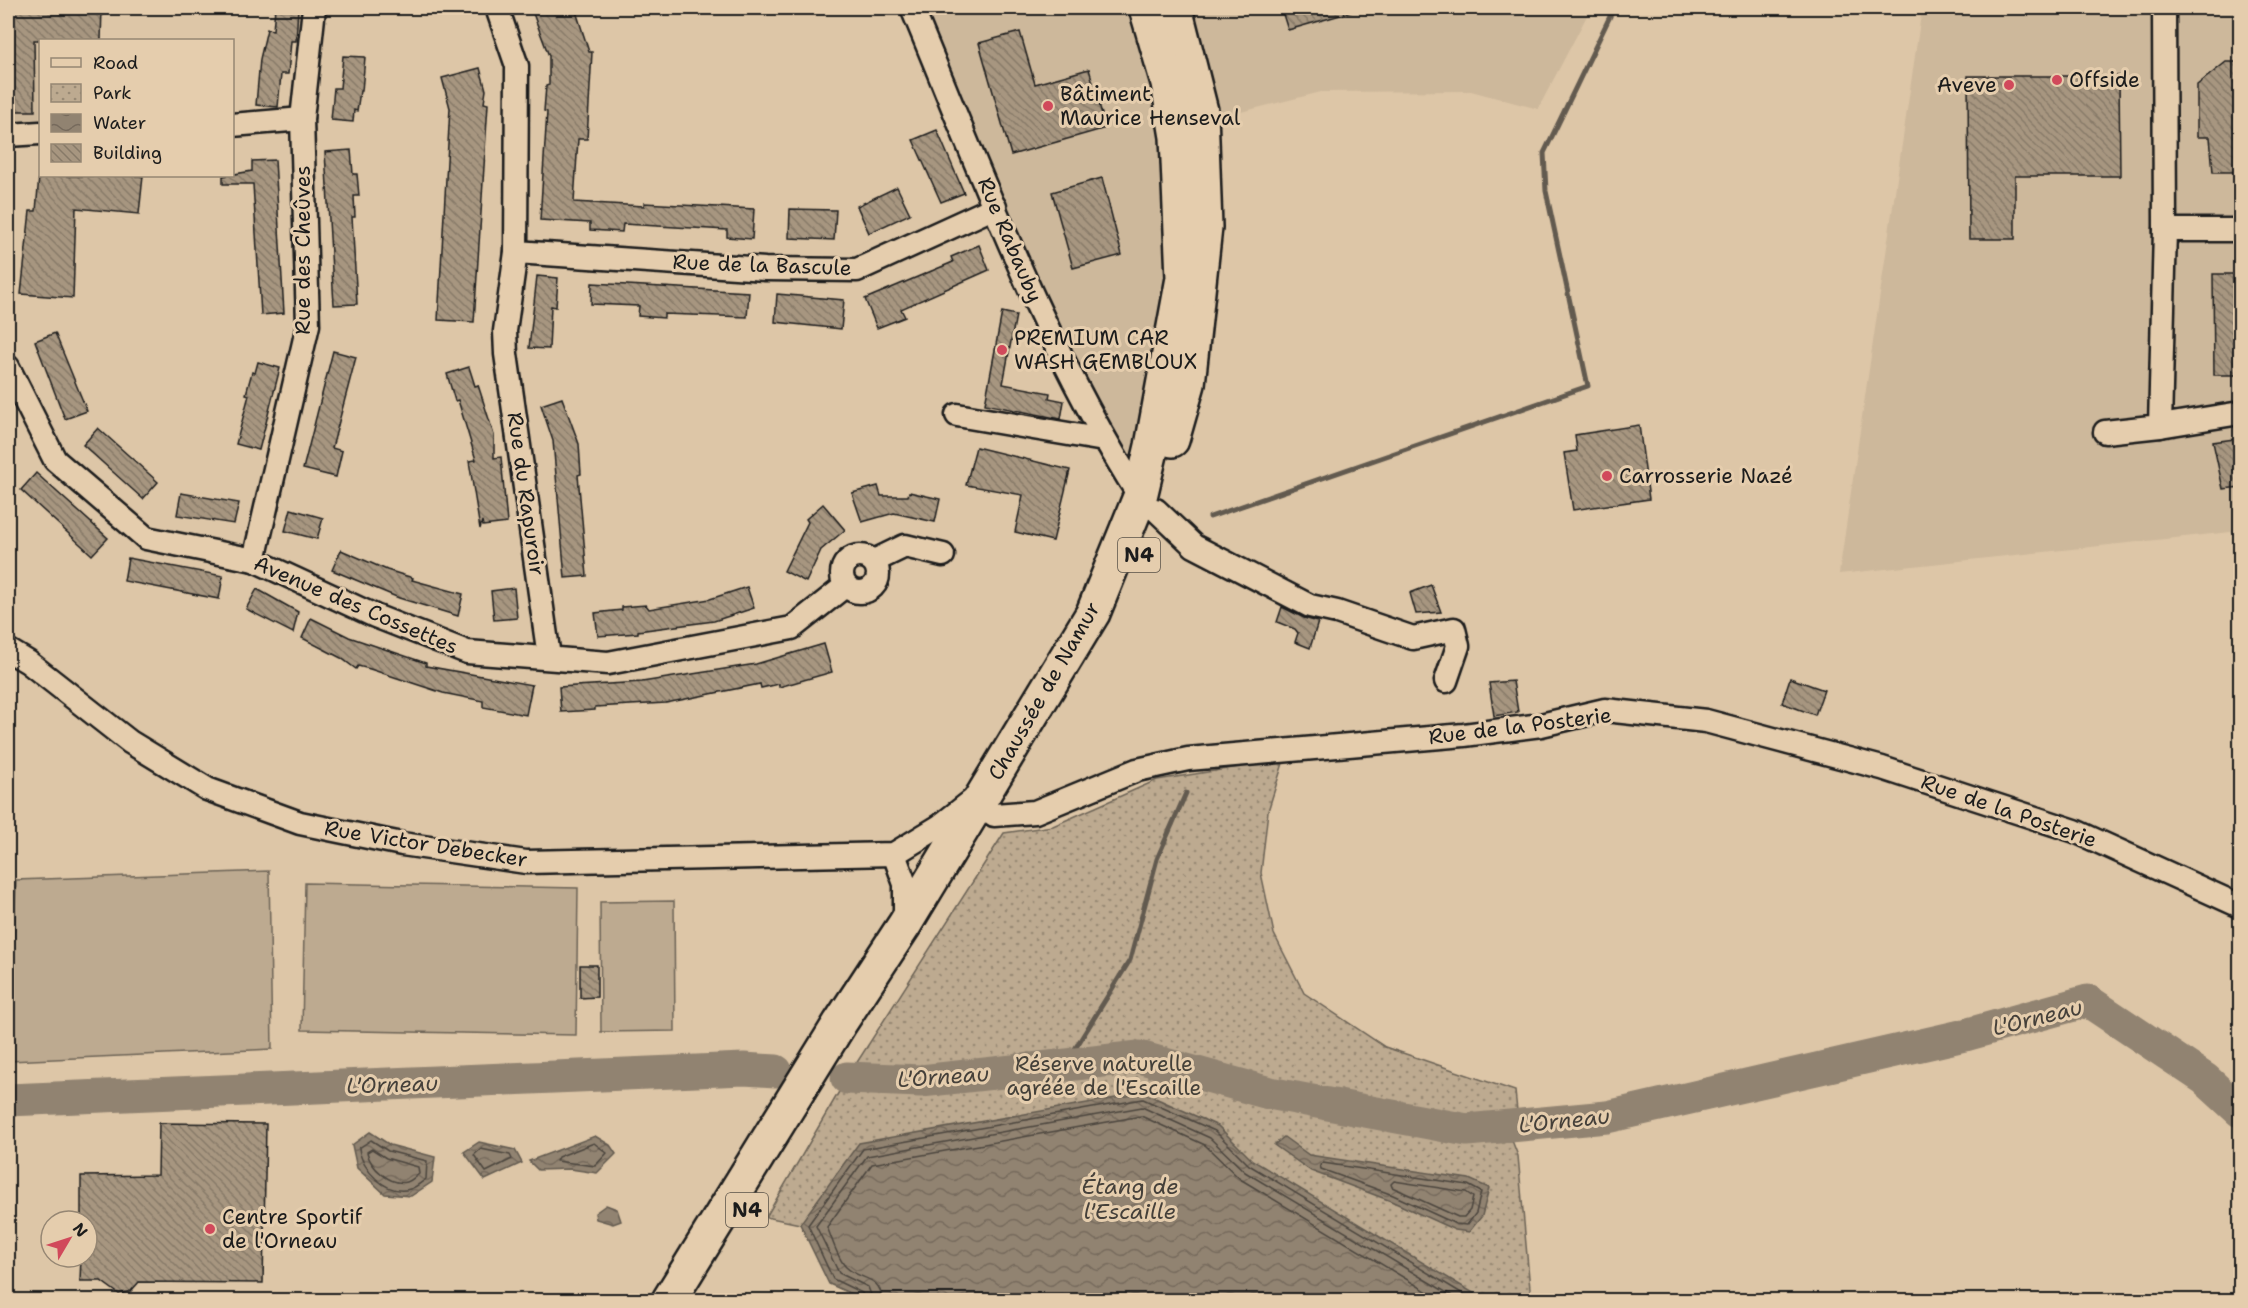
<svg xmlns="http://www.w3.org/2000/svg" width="2248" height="1308" font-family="'Shantell Sans',sans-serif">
  <defs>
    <pattern id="park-dots" width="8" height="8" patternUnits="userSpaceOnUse" patternTransform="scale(1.5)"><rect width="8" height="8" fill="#bdaa90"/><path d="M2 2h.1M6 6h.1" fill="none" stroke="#998a75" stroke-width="1.8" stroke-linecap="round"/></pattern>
    <pattern id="water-waves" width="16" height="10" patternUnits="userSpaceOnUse" patternTransform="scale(1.5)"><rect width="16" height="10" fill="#918371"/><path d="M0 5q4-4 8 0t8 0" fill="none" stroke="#766a5c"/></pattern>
    <pattern id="building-back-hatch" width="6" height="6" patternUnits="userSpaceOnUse" patternTransform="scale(1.5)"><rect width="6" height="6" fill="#a79680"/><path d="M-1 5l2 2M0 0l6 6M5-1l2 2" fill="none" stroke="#877a68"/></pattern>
  </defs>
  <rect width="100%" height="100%" fill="#ddc6a7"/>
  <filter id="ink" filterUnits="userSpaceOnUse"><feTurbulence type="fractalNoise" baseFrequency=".0167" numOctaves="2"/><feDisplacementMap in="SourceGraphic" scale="12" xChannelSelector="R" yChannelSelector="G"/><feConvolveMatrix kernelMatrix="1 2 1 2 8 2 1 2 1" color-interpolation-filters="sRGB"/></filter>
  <g filter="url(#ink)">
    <g fill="#cdb89b">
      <path d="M8 8H49V40H40V133L8 135Z"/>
      <path d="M912 8H1591L1538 109 1471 91 1321 92 1213 119 1181 190 1140 497 1104 440Z"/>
      <path d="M1922 8H2240V531L1839 574Z"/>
    </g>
    <path fill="url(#park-dots)" stroke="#6c6356" stroke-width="1.5" d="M1284 760 1268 811 1261 873 1274 934 1304 993 1385 1047 1515 1091 1517 1111 1511 1138 1518 1156 1531 1300H1042L800 1224 766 1217 847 1078 1004 833 1053 826 1157 780Z"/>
    <g fill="#bdaa90" stroke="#6c6356" stroke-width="1.5">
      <path d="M269 871 272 1049 10 1061 16 880Z"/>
      <path d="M305 883 578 888 576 1035 302 1030Z"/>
      <path d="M674 901 675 1031 601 1032 600 902Z"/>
    </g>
    <g fill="url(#water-waves)" stroke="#625a4f" stroke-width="1.5">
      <path d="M1144 1093 1218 1126 1252 1160 1485 1300H865L829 1284 800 1224 859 1143Z"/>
      <path d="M370 1132 390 1145 435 1157 432 1182 411 1196 385 1194 357 1168 352 1145Z"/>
      <path d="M595 1136 610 1145 616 1154 597 1173 570 1169 538 1170 529 1161Z"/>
      <path d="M1284 1137 1309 1155 1469 1179 1489 1188 1482 1216 1469 1232 1455 1230 1391 1201 1311 1171 1274 1145Z"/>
      <path d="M479 1142 515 1150 522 1163 485 1180 464 1152Z"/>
      <path d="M606 1205 617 1209 621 1221 613 1224 596 1219 595 1213Z"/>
    </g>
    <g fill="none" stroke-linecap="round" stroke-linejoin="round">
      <g stroke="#4b453e" stroke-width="1.5">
        <path d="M371 1140 388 1151 427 1161 426 1179C422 1182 415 1188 410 1189 386 1196 361 1169 359 1148Z"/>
        <path d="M594 1143 607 1153 595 1166 556 1161 558 1157Z"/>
        <path d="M372 1149 386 1158 418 1167 419 1174C416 1176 411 1181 407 1182 390 1186 370 1167 367 1152Z"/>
        <path d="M481 1149 510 1155 512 1159 486 1172 474 1155Z"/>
        <path d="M1323 1163 1468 1185 1481 1192 1476 1213 1467 1225 1456 1224 1393 1195 1321 1169 1320 1165Z"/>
        <path d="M1394 1181 1466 1192 1473 1197 1470 1210 1464 1217H1458L1392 1187 1391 1184Z"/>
        <path d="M866 1300 862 1293 833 1279 808 1225 863 1149 1143 1099 1215 1131 1249 1165 1473 1300"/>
        <path d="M873 1300 868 1287 839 1273 816 1226 867 1156 1142 1107 1210 1138 1245 1172 1459 1300"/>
        <path d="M882 1300C881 1275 860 1281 846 1267 837 1258 832 1238 827 1227L872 1164 1141 1116 1205 1145 1240 1179 1441 1300"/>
      </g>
      <g stroke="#625a4f" stroke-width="5">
        <path d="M1210 517 1588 386 1546 191 1544 153 1614 8"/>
        <path d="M1065 1065 1130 960 1157 859 1186 793"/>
      </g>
      <g stroke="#918371" stroke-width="33">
        <path d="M847 1078 921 1081 1139 1057 1269 1093 1467 1130 1607 1117 1965 1035 2088 1001 2205 1079 2240 1111"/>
        <path d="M8 1100 744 1069 776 1071"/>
      </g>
    </g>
    <g fill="url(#building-back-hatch)" stroke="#1c1c1c" stroke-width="1.5">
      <path d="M8 8H102L101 40H34L35 111H8Z"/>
      <path d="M275 8 298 9 296 41H291L288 74H281L278 107 256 105 260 59 267 29 273 30Z"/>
      <path d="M531 8H575L589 52H592L587 139H578L574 202 644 206V203L754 209 752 239 727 237V230L623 224 622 232 590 230V223L540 220 547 112 544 111 546 86 549 85V56Z"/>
      <path d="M1281 8H1350L1351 12 1288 30Z"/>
      <path d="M1020 32 1035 84 1089 69 1106 128 1011 155 979 43Z"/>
      <path d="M343 56 365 57 362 91H360L357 111 354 110 353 122 331 120 334 88H340Z"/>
      <path d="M2226 62H2241V172H2213L2210 137H2197V85Z"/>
      <path d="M480 68 486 90 484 103 488 104 474 322 438 320 450 108 442 78Z"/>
      <path d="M1968 76H2119L2120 176H2015V239H1969Z"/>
      <path d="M937 130 964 193 941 202 913 140Z"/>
      <path d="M351 150 353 174H357L359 196H354L355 217H352L357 304 334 305 325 152Z"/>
      <path d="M275 160 284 313 261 315 253 184H223V176L252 171V161Z"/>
      <path d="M39 176H143L139 214 76 208 73 298 21 294 30 211H36Z"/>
      <path d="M1102 178 1122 255 1073 268 1052 192Z"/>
      <path d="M897 187 910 214 869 233 857 206Z"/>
      <path d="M790 209 836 210 834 240 789 238Z"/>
      <path d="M979 245 989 270 901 309 905 317 877 328 865 299 953 262 951 257Z"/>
      <path d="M2213 274H2241V375H2214Z"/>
      <path d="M537 276 558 278 556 307 551 306 549 349 529 348Z"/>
      <path d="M592 283 749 292 747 317 664 314V318L638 316 639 306 591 304Z"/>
      <path d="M777 294 844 300 841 329 775 322Z"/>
      <path d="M1002 312 1016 315 1003 384 1050 393 1049 398 1064 401 1061 419 985 404Z"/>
      <path d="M55 333 87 411 65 419 35 341Z"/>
      <path d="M333 351 356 357 332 448 342 451 336 477 303 469Z"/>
      <path d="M258 362 280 368 259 450 236 444 249 395 246 394 252 372 255 373Z"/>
      <path d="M469 367 475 386 478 385 494 435V458L501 457 507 523 483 526 482 521 480 529 469 461 476 460 458 400 455 401 447 374Z"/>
      <path d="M562 398 579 444 581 474 578 475 587 576 565 578 553 441 541 405Z"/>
      <path d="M1639 425 1649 499 1573 510 1564 453 1577 451 1575 435Z"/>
      <path d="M98 428 158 482 143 499 83 445Z"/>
      <path d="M2241 438V487L2223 489 2213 442Z"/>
      <path d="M976 447 1070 470 1053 541 1015 532 1023 495 966 485Z"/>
      <path d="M36 473 108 538 92 555 21 490Z"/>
      <path d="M878 486 881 496H908L909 492 940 499 935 522 894 513 862 522 852 493Z"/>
      <path d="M181 493 239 503 234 524 177 515Z"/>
      <path d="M823 504 845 530 821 550 806 582 784 571 808 522 806 519Z"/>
      <path d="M291 509 323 518 317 539 285 531Z"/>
      <path d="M341 550 387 570 413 578 412 580 463 594 458 616 399 598 332 570Z"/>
      <path d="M128 558 223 576 219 599 124 581Z"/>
      <path d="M1431 585 1441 612 1416 614 1410 593Z"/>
      <path d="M747 587 754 608 714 621 638 631V633L598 636 595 613 622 610V607L646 605 649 609 710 599Z"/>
      <path d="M514 588 517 618 494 620 491 591Z"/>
      <path d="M257 589 298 612 293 633 246 609Z"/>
      <path d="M1282 607 1304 618 1318 622 1310 648 1295 642 1298 633 1295 629 1277 622Z"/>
      <path d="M311 618 349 637 426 663V666L532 685 526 715 483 707V701L443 693 370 669 358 666 356 669 341 658 302 638Z"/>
      <path d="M824 644 832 672 779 687V684L761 688 760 684 666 703 595 707V710L561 712 559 687 642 682 756 664Z"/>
      <path d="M1790 678 1824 690 1815 715 1782 703Z"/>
      <path d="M1513 681 1518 712 1494 716 1489 683Z"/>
      <path d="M580 965H597V997L580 998Z"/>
      <path d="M159 1123 266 1124 263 1283 139 1282 131 1291 119 1294 101 1281H80L81 1257H87V1221H81V1176L158 1175Z"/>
    </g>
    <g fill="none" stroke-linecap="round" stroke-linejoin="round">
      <g stroke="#1c1c1c" stroke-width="27">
        <g id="street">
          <path d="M497 8 517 66 516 252 505 331 506 354 549 657"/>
          <path d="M912 8C981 173 1043 345 1140 497"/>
          <path d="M232 125 302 119"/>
          <path d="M8 135 40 133"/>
          <path d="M2165 230H2240"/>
          <path d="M516 252 765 269 857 270 995 207"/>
          <path d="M8 367 55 460 146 538 254 560 375 616 467 652 608 663 792 628 845 586"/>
          <path d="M957 415 1104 440"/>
          <path d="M2160 426 2240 413"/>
          <path d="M2105 432 2160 426 2165 230 2164 8"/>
          <path d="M1156 510 1194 546 1310 606 1337 612 1413 638 1454 629 1458 646 1446 681"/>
          <circle cx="860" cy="574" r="18"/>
          <path d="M254 560 308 325 302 119 314 8"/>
          <path d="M874 561 905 546 943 555"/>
          <path d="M8 650 28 662 130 742 207 789 300 823 402 844 526 862 894 854 940 826 973 800"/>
          <path d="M994 815 1035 812 1137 770 1188 759 1464 735 1541 725 1605 710 1706 721 1882 768 2075 831 2240 906"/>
          <path d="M894 854 905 884V923"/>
        </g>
      </g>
      <g stroke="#1c1c1c" stroke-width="38">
        <g id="primary">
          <path d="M1172 440 1188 384 1205 227 1201 111 1175 8"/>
          <path d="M669 1300 840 1023 905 924 1093 613 1140 497 1152 446 1183 278 1177 137 1168 83 1146 8"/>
        </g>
      </g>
      <use href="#street" stroke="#e5cdad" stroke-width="22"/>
      <use href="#primary" stroke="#e5cdad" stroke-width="33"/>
    </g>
  </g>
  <g fill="#d1495b" stroke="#e5cdad" stroke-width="2">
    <circle cx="2057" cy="80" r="6"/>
    <circle cx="2009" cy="85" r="6"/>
    <circle cx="1048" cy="106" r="6"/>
    <circle cx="1002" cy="350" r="6"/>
    <circle cx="1607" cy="476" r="6"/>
    <circle cx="210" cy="1229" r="6"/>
  </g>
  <g text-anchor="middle" stroke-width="6" stroke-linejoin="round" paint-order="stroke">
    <g fill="#e5cdad" stroke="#585148" stroke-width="1.5">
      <rect x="1118" y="538" width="42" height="34" rx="4.5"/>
      <rect x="726" y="1193" width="42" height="34" rx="4.5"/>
    </g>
    <g font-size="20" font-weight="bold" fill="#1c1c1c">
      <text x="1139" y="562">N4</text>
      <text x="747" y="1217">N4</text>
    </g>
    <g font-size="21" fill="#1c1c1c" stroke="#e5cdad" text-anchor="start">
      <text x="2069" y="87">Offside</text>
      <text x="1997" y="92" text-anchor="end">Aveve</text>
      <text x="1060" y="101">Bâtiment<tspan x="1060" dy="24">Maurice Henseval</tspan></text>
      <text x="1014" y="345">PREMIUM CAR<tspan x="1014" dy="24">WASH GEMBLOUX</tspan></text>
      <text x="1619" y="483">Carrosserie Nazé</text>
      <text x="222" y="1224">Centre Sportif<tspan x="222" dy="24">de l'Orneau</tspan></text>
    </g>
    <g font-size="21" fill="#1c1c1c" stroke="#e5cdad">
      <text transform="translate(1010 240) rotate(67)" y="7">Rue Rabauby</text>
      <text transform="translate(303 250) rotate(-90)" y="7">Rue des Cheûves</text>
      <text transform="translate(762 265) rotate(2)" y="7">Rue de la Bascule</text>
      <text transform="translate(526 494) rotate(82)" y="7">Rue du Rapuroir</text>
      <text transform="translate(356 605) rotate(23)" y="7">Avenue des Cossettes</text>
      <text transform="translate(1044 691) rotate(-60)" y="7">Chaussée de Namur</text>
      <text transform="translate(1520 726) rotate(-7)" y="7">Rue de la Posterie</text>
      <text transform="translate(2009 811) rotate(19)" y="7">Rue de la Posterie</text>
      <text transform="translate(426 844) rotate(9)" y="7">Rue Victor Debecker</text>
    </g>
    <g font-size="21" fill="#444039" stroke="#e5cdad">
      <text x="1104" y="1071">Réserve naturelle<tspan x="1104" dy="24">agréée de l'Escaille</tspan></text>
    </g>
    <g font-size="22" font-style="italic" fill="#45403a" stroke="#e5cdad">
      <text transform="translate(2037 1017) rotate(-14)" y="8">L'Orneau</text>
      <text transform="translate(943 1076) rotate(-4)" y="8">L'Orneau</text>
      <text transform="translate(392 1084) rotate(-2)" y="8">L'Orneau</text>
      <text transform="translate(1564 1120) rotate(-6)" y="8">L'Orneau</text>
      <text x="1130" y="1194">Étang de<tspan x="1130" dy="25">l'Escaille</tspan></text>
    </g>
  </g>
  <rect width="2248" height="1308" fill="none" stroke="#e5cdad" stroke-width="30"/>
  <rect x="15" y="15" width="2218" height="1278" fill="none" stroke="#1c1c1c" stroke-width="2" filter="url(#ink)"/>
  <rect x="39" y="39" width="195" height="138" fill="#e5cdad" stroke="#958673" stroke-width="1.5"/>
  <rect x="51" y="58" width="30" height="9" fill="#e5cdad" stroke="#958673" stroke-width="1.5"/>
  <text x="93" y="69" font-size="18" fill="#1c1c1c">Road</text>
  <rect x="51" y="84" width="30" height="18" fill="url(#park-dots)" stroke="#958673" stroke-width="1.5"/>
  <text x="93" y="99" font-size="18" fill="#1c1c1c">Park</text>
  <rect x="51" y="114" width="30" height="18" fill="url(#water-waves)" stroke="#958673" stroke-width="1.5"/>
  <text x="93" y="129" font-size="18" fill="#1c1c1c">Water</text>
  <rect x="51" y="144" width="30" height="18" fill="url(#building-back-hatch)" stroke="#958673" stroke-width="1.5"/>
  <text x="93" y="159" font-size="18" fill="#1c1c1c">Building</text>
  <g transform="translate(69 1239) rotate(51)"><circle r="28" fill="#e5cdad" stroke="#958673" stroke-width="1.5"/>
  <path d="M0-4.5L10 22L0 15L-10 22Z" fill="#d1495b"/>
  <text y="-9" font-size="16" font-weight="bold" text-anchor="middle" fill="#1c1c1c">N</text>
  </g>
</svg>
